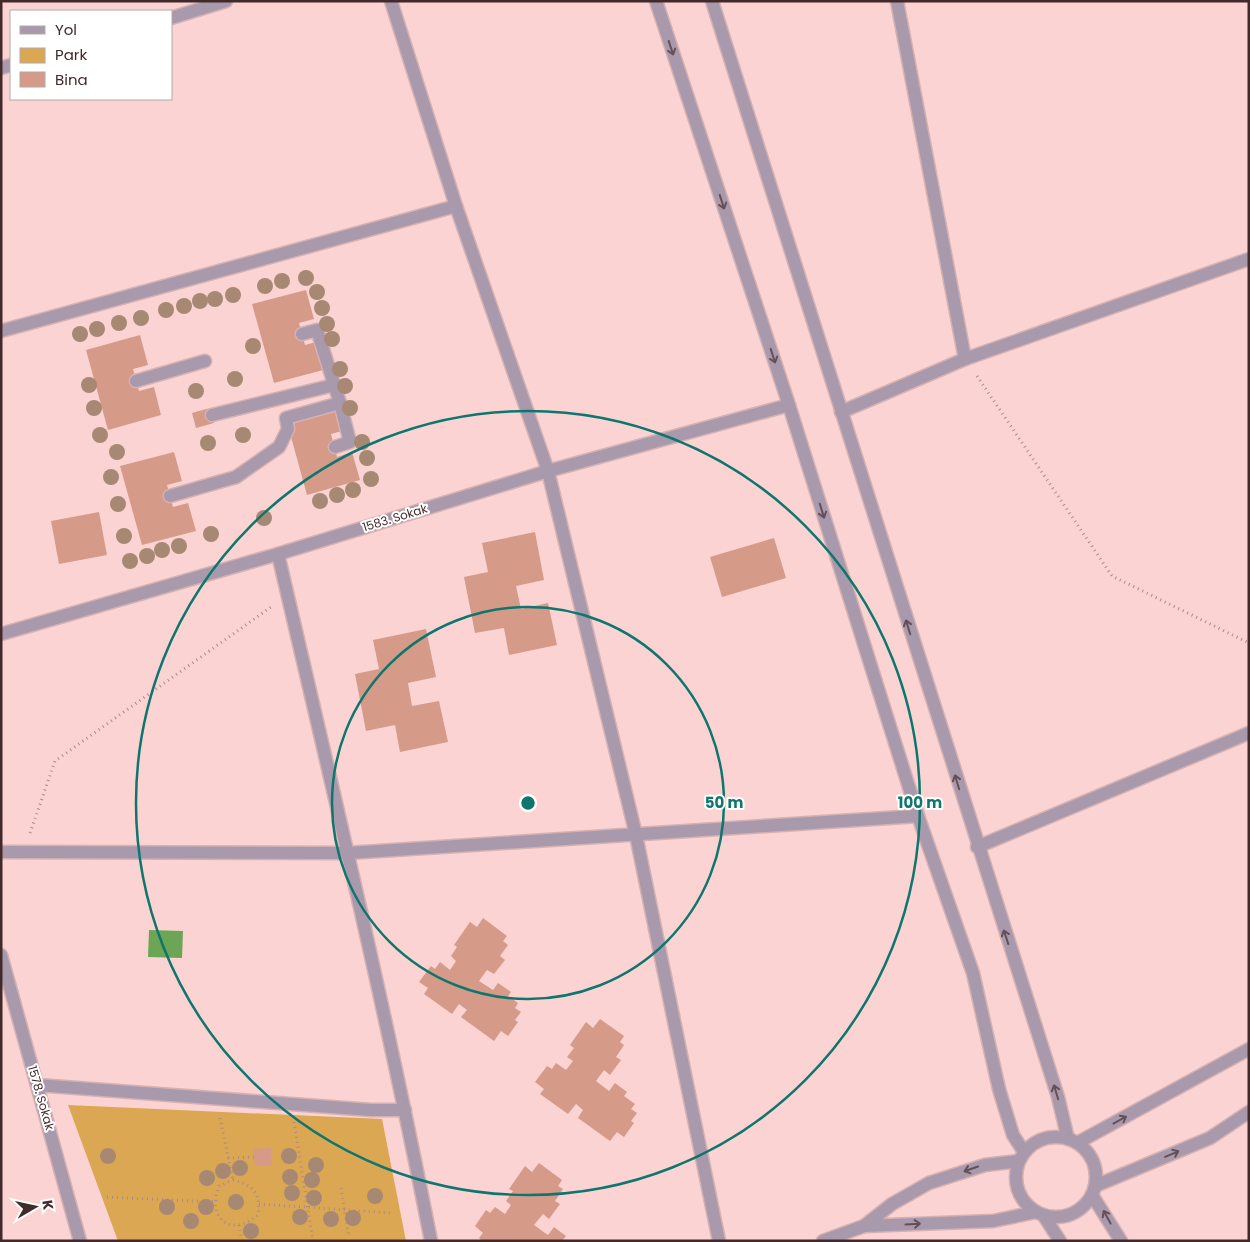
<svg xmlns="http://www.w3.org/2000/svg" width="1250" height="1242" font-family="Poppins,sans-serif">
  <rect width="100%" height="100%" fill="#fbd3d3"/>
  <path fill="#dca752" d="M68 1105 382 1119 406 1241H118Z"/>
  <path fill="#6ca555" d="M149 930 183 931 182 958 148 957Z"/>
  <g fill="#d69a89">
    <path d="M306 290 314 319 299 323 305 345 320 341 327 369 274 383 252 304Z"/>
    <path d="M140 335 148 365 133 369 139 391 154 387 161 415 108 430 86 350Z"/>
    <path d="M338 401 346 430 331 434 337 457 352 452 360 480 307 495 285 415Z"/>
    <path d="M210 408 214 423 196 428 192 413Z"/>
    <path d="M174 452 182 481 167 485 173 507 188 503 196 531 142 545 120 466Z"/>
    <path d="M99 512 107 555 59 564 51 521Z"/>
    <path d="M535 532 544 580 516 586 521 609 548 603 557 645 509 655 504 628 475 633 464 577 488 572 482 543Z"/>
    <path d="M774 538 786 578 722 597 710 557Z"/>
    <path d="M426 629 436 677 408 683 412 706 439 701 448 742 400 752 395 725 366 731 355 674 379 669 373 640Z"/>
    <path d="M483 918 507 936 503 941 508 945 500 956 505 960 494 974 487 970 479 981 493 990 498 983 511 992 508 996 518 1003 515 1008 521 1012 515 1020 518 1022 508 1036 501 1031 494 1041 461 1017 467 1010 459 1004 452 1014 424 994 428 988 419 982 431 966 435 969 440 962 450 970 456 961 451 956 457 947 454 945 470 922 477 927Z"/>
    <path d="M600 1019 624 1036 620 1042 624 1045 616 1057 621 1060 610 1075 604 1070 596 1081 609 1091 615 1083 627 1092 624 1096 635 1104 631 1109 637 1113 631 1121 634 1123 624 1137 617 1132 610 1141 578 1118 583 1110 576 1104 568 1114 540 1094 544 1089 535 1082 547 1066 552 1069 556 1063 566 1070 573 1061 567 1057 574 1048 570 1045 586 1022 593 1028Z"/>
    <path d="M271 1148 272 1165 255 1166 253 1149Z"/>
    <path d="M539 1163 562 1180 558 1186 563 1189 555 1201 560 1204 549 1219 543 1214 534 1225 548 1235 554 1227 566 1236 562 1241H482L479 1238 483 1233 475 1226 486 1210 490 1213 495 1207 505 1214 511 1205 506 1201 513 1191 509 1189 525 1166 532 1172Z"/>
  </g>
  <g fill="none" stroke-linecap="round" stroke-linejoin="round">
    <g stroke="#d6b1b1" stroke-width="15">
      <g id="minor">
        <path d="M391 1 456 206 548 471 636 835 719 1241"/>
        <path d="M656 1 789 405 918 816 973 973 999 1089 1013 1135 1024 1152"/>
        <path d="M712 1 1058 1097 1068 1139"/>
        <path d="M171 18 226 1"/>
        <path d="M1 68 11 65"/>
        <path d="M1 331 456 206"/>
        <path d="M965 359 1249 259"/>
        <path d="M136 381 205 361"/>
        <path d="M841 412 965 359 897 1"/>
        <path d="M212 415 334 385"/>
        <path d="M335 447 350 442 340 403"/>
        <path d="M170 496 236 477 279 447 288 429 286 418 340 403 317 330 302 334"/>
        <path d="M278 554C331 782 386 1010 431 1241"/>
        <path d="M1 634 278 554 548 471 789 405"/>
        <path d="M977 847 1249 733"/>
        <path d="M1 852 348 853 918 816"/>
        <path d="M1 955 80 1241"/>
        <path d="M37 1085 371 1110H405"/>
        <circle cx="1056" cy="1177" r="40"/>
        <path d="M1077 1143 1249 1049"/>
        <path d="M1095 1186 1210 1138 1249 1112"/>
        <path d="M1092 1195 1121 1241"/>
        <path d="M1044 1216 1060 1241"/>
        <path d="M864 1226 993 1221 1036 1212"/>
        <path d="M823 1241 864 1226 892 1204 929 1183 985 1165 1019 1161"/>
      </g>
    </g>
    <g stroke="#ab8a8a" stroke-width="3" stroke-dasharray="1 4" stroke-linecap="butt">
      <path d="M977 376 1112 576 1249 643"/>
      <path d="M30 833 55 761 271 607"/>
      <path d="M220 1118 233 1180"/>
      <path d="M294 1122 313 1241"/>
      <path d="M228 1158 254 1157"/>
      <path d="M233 1180C254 1185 261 1194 258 1215 231 1238 206 1219 219 1186Z"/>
      <path d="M341 1188 349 1237"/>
      <path d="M107 1197 215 1202"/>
      <path d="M259 1204 392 1213"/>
      <path d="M239 1225 242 1241"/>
    </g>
    <use href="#minor" stroke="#a899ad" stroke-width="12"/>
  </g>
  <g fill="#a78873">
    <circle cx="306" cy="278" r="8"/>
    <circle cx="282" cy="281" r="8"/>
    <circle cx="265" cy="286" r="8"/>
    <circle cx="317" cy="292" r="8"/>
    <circle cx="233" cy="295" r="8"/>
    <circle cx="215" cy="299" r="8"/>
    <circle cx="200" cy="301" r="8"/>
    <circle cx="184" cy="306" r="8"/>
    <circle cx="322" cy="308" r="8"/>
    <circle cx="166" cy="310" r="8"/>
    <circle cx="141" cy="318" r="8"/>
    <circle cx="119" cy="323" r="8"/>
    <circle cx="327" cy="324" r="8"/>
    <circle cx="97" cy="329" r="8"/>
    <circle cx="80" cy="334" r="8"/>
    <circle cx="332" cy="339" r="8"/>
    <circle cx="253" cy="346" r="8"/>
    <circle cx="340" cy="369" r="8"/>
    <circle cx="235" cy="379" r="8"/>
    <circle cx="89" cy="385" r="8"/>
    <circle cx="345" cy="386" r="8"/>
    <circle cx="196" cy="391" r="8"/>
    <circle cx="94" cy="408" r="8"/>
    <circle cx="350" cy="408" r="8"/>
    <circle cx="100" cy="435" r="8"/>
    <circle cx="243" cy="435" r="8"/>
    <circle cx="362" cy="442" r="8"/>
    <circle cx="208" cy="443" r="8"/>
    <circle cx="117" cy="452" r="8"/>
    <circle cx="367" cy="458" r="8"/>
    <circle cx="111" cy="477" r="8"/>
    <circle cx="371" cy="479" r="8"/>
    <circle cx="353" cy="490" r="8"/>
    <circle cx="337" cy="495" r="8"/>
    <circle cx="320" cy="501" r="8"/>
    <circle cx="118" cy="504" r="8"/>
    <circle cx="264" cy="518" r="8"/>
    <circle cx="211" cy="534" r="8"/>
    <circle cx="124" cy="536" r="8"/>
    <circle cx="179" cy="546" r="8"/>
    <circle cx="162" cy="550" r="8"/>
    <circle cx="147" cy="556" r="8"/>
    <circle cx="130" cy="561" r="8"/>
    <circle cx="108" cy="1156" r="8"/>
    <circle cx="289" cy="1156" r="8"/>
    <circle cx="316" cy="1165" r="8"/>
    <circle cx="240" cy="1168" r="8"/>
    <circle cx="223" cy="1171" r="8"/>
    <circle cx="290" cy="1177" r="8"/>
    <circle cx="207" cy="1178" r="8"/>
    <circle cx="312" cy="1180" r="8"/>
    <circle cx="292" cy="1193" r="8"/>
    <circle cx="375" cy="1196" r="8"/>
    <circle cx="314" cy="1198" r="8"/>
    <circle cx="236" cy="1202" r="8"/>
    <circle cx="167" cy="1207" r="8"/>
    <circle cx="206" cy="1207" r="8"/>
    <circle cx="300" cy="1217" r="8"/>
    <circle cx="353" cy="1218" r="8"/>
    <circle cx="331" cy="1219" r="8"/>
    <circle cx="191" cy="1221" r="8"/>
    <circle cx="251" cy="1231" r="8"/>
  </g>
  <defs><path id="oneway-shaft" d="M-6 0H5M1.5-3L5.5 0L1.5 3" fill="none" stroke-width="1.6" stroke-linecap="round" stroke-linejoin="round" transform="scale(1.25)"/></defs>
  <g stroke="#665058">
    <use href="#oneway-shaft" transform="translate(671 48) rotate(72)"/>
    <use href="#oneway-shaft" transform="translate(722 202) rotate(72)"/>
    <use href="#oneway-shaft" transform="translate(773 356) rotate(72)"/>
    <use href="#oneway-shaft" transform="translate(822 511) rotate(73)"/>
    <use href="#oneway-shaft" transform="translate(908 627) rotate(-107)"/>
    <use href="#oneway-shaft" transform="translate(957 782) rotate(-107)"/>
    <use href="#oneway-shaft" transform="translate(1006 937) rotate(-108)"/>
    <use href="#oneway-shaft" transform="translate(1056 1092) rotate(-107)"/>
    <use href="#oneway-shaft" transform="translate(1120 1120) rotate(-29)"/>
    <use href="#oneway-shaft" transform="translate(1172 1154) rotate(-23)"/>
    <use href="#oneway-shaft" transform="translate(971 1169) rotate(161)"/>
    <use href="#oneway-shaft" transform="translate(1107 1217) rotate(-119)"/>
    <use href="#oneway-shaft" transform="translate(913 1224) rotate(-3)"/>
  </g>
  <g fill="none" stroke="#0f766e" stroke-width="2.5">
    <circle cx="528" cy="803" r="196"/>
    <circle cx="528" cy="803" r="392"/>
  </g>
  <g text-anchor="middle" stroke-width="4" stroke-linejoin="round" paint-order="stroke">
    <g font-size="12" fill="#42292a" stroke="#fff">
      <text transform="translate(395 518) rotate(-17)" y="4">1583. Sokak</text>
      <text transform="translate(41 1098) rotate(74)" y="4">1578. Sokak</text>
    </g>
  </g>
  <circle cx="528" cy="803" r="8" fill="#0f766e" stroke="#fff" stroke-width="2.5"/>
  <g font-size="15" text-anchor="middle" font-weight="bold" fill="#0f766e" stroke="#fff" stroke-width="4" stroke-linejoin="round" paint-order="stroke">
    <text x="724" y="808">50 m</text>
    <text x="920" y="808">100 m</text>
  </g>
  <rect width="1250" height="1242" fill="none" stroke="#42292a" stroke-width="5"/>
  <rect x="10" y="10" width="162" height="90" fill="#ffffff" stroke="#b3a9aa"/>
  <rect x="20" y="26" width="25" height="8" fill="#a899ad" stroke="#b3a9aa"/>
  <text x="55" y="35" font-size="15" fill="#42292a">Yol</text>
  <rect x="20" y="48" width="25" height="15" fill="#dca752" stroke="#b3a9aa"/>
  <text x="55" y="60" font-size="15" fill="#42292a">Park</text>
  <rect x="20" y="72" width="25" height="15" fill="#d69a89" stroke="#b3a9aa"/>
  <text x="55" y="85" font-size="15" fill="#42292a">Bina</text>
  <g transform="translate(35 1207) rotate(81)" stroke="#ffffff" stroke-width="4" paint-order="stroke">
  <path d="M0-4L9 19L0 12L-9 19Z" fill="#42292a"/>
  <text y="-8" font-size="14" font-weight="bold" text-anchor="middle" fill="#42292a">K</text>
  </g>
</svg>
